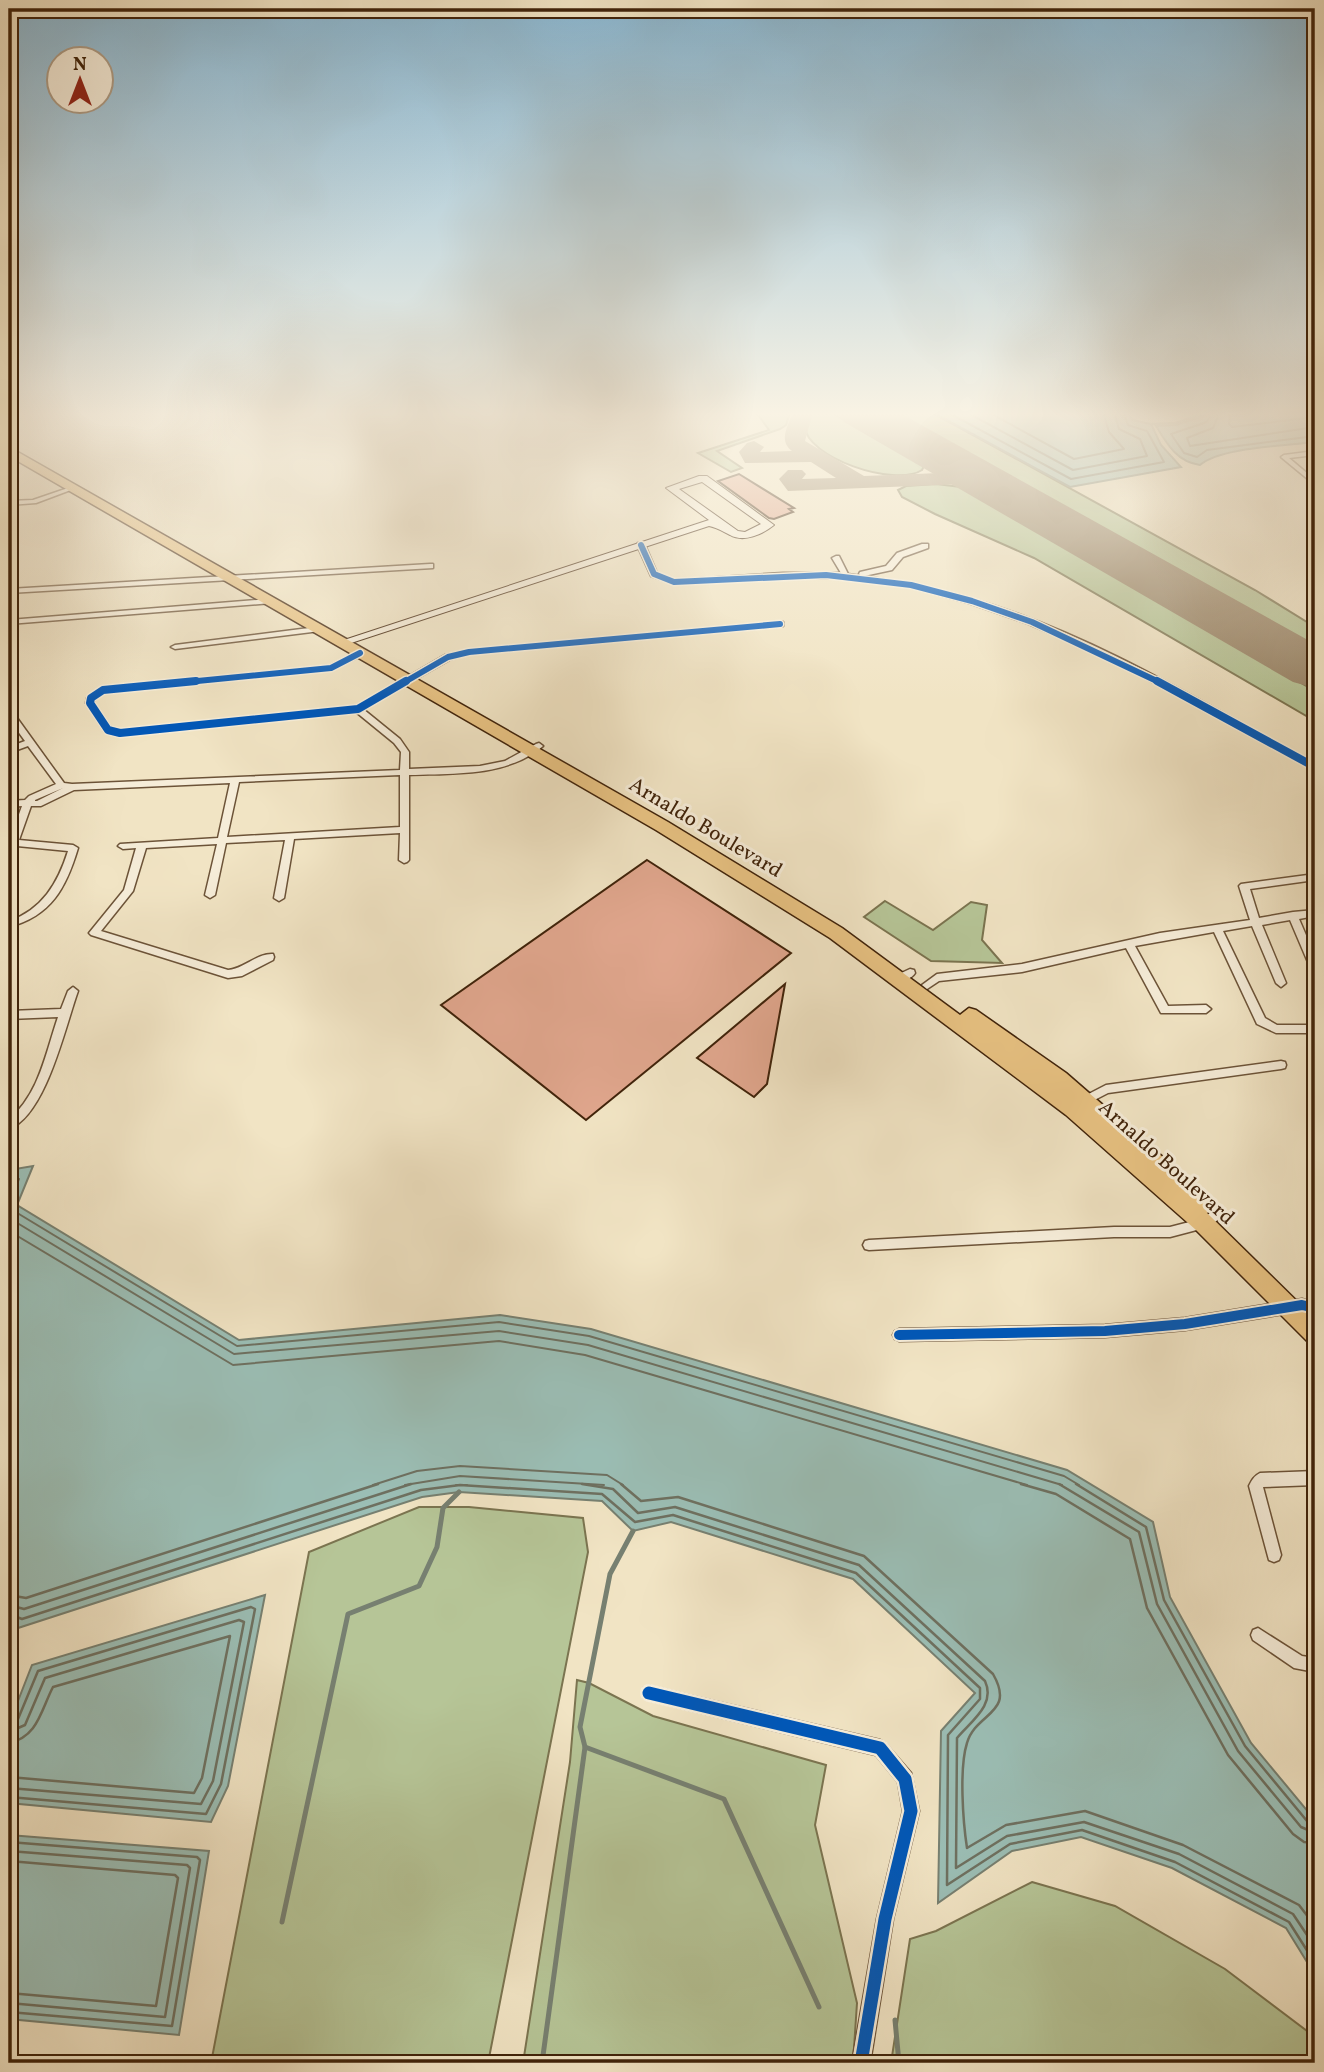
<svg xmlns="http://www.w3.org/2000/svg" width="1324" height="2072" font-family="Vollkorn,serif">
  <rect width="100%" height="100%" fill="#f1e4c4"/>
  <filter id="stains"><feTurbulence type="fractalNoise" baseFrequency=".00286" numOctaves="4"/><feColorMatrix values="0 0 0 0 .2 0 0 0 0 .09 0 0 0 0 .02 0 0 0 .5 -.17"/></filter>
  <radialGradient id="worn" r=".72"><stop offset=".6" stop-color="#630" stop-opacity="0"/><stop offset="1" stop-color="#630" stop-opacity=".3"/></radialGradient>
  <g fill="#b6c597" stroke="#7b7450" stroke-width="2">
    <path d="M756 412H790L786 425 780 429 717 451 742 468 731 472 698 453 769 430Z"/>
    <path d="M812 412H830L924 466 922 470C895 488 805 457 805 426Z"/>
    <path d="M890 412H931L1255 590 1315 627V648Z"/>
    <path d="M936 484 961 487 1315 691V721L1034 558 935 514 902 497 898 490 906 486Z"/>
    <path d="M885 901 933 930 971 902 987 905 982 940 1002 963 931 961 864 917Z"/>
    <path d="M419 1507H469L583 1518 588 1552 488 2063H211L309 1552Z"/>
    <path d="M577 1680 589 1683 653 1716 826 1765 815 1825 857 2003 853 2063H523L570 1762Z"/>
    <path d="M1032 1882 1115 1906 1225 1969 1315 2037V2063H891L910 1939 936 1931Z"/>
  </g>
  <g fill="#9bbeb5" stroke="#778071" stroke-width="2">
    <path d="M932 412H1128L1132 420 1151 424 1161 445 1181 467 1070 487Z"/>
    <path d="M1215 412H1315V442C1287 446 1220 447 1200 465 1177 462 1167 444 1156 426L1176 425Z"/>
    <path d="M33 1166 17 1205 239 1340 500 1315 591 1329 1067 1470 1153 1522 1170 1597 1251 1743 1315 1820V1975L1286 1928 1172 1868 1081 1837 1012 1851 938 1903 941 1731 975 1693 853 1579 671 1522 633 1531 602 1501 459 1492 422 1497 18 1628 9 1618V1170Z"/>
    <path d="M265 1595 228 1786 211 1822 9 1803V1724L32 1665Z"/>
    <path d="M9 1835 209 1851 179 2035 9 2019Z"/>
  </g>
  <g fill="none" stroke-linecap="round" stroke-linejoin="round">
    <g stroke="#6e7060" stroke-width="2">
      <path d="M947 412 1071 479 1164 462 1147 431 1128 425 1123 412"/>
      <path d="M966 412 1073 470 1147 456 1140 439 1119 429 1114 412"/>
      <path d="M988 412 1074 459 1124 449 1109 432 1103 412"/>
      <path d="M1211 412 1207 422 1171 434 1184 453 1197 457 1207 450 1315 436"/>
      <path d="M1220 412 1213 428 1187 438 1190 446 1315 427"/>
      <path d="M1230 412 1229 424 1232 427 1315 417"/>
      <path d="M9 1177 19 1179 10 1202 14 1211 237 1346 499 1322 589 1336 1064 1476 1079 1485"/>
      <path d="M9 1218 234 1354 499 1331 588 1345 1062 1485"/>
      <path d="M9 1231 233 1365 499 1341 585 1355 1027 1485"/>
      <path d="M373 1485 417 1471 460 1466 607 1475 623 1485"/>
      <path d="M405 1485 460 1476 604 1485"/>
      <path d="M456 1485H467"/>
    </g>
    <g stroke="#6e7060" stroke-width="2.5">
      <path d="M582 1484 613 1489 638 1513 675 1507 859 1565 985 1681C996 1705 971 1721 957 1738L956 1868 1007 1836 1084 1822 1179 1854 1293 1914 1315 1947"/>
      <path d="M621 1484 641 1501 678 1497 864 1556 993 1674C1016 1714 976 1712 967 1743 959 1768 963 1822 967 1848L1006 1825 1085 1811 1183 1845 1299 1905 1315 1926"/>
      <path d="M1021 1484 1056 1494 1130 1539 1147 1608 1228 1755 1293 1834 1304 1842 1315 1843"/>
      <path d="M1059 1484 1139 1532 1157 1604 1238 1751 1301 1827 1315 1833"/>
      <path d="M1076 1484 1146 1527 1164 1600 1245 1746 1307 1821 1315 1824"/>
      <path d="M9 1595 26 1598 378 1484"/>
      <path d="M9 1605 24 1609 411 1484"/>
      <path d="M9 1614 22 1619 421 1490 460 1485 602 1494 635 1522 673 1515 856 1573 980 1688V1699L948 1735 947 1885 1010 1844 1082 1830 1175 1862 1289 1922 1315 1963"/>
      <path d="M9 1723 18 1719 38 1671 251 1607 255 1609 221 1784 206 1814 9 1797"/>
      <path d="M9 1732 25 1725 45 1678 239 1620 244 1622 213 1781 201 1804 9 1788"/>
      <path d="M9 1743C38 1737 41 1710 53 1687L230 1636 202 1778 194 1793 9 1777"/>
      <path d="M9 1842 197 1857 200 1860 172 2026 9 2012"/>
      <path d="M9 1851 187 1865 190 1868 165 2017 9 2003"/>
      <path d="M9 1861 175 1875 178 1878 156 2006 9 1993"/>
    </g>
    <path stroke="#778071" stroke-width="2.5" d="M1151 424 1176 423 1208 412"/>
    <g stroke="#778071" stroke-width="5">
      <path d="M633 1531 610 1574 580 1727 585 1747 724 1799 819 2007"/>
      <path d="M282 1922 348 1614 419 1586 437 1547 443 1508 459 1492"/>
      <path d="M895 2020 899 2063"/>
      <path d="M542 2063 585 1747"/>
    </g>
    <path fill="#988467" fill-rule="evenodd" d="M793 412H813L805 441 864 476 965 472 996 479 999 484 988 490 965 484 788 491 779 479 788 470H802L806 474 802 479 836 478 811 462 745 463 739 452 747 443 754 441 764 447 760 452 792 451C778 441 788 426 793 412Z"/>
    <path fill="#988467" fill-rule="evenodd" d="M837 412H898L1315 644V688L1293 682 844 422Z"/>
  </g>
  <g fill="#e0a68d" stroke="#40230a" stroke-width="2">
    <path d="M739 474 794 508 789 509 793 512 774 519 769 518 718 481Z"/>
    <path d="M647 860 791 953 586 1120 441 1005Z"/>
    <path d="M785 984 767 1084 754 1097 697 1058Z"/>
  </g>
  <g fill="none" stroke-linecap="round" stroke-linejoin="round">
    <g stroke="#6c5338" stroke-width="3">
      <g id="street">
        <path d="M1315 451V455L1289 458 1315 480V485L1281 457 1284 455Z"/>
        <path d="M71 487 76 488 36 503 9 505V501L33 500Z"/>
        <path d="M638 543 645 545 657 573 675 580 783 573H841L832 558 836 556H839L848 574 861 576 859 574 860 572 886 566 897 553 922 544H928V548L903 557 892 570 864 576C901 582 937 589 973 599 1095 635 1205 704 1315 764V770L1145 678 1087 649 1029 624 969 603 911 587 848 578H783L674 584 651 576 637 545Z"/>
        <path d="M430 564H433V568L9 593V589Z"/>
        <path d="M269 599H272V603L9 624V620Z"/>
        <path d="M780 622H783V626L469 654 451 659 363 709 400 739 409 752V769L480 766 505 761 536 744 539 743 543 746C506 777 455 773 409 775V860L407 862 404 863 399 860 400 833 294 839 284 898 279 901 274 898 285 840 226 843 215 895 210 898 205 895 217 844 146 848 133 891 101 931 228 970C244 969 257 953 273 954L274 957 273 960 242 976 228 978 91 935 89 933 124 890 136 848 123 849 118 846 120 844 218 838 230 783 74 790 41 806H31L19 840 73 845 78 848C66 888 51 916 9 927V921C42 910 58 883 68 851L17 846 12 858 9 859V839H10L22 806 9 807V801L25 800 29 796 56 784 28 746 9 753V747L25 741 9 719V711H12L64 783 72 784 400 770 401 752 394 743 356 712 120 736 105 732 86 703 87 698 103 688 329 666 360 651H363V655L331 670 105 692 95 699 94 703 111 728 120 730 356 707 445 655 469 650ZM400 775V827L227 837 239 782ZM63 788 37 801H35V800Z"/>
        <path d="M317 627H320V631L175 649 171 647 175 645Z"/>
        <path d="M1315 874V880L1250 889 1259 918 1293 912 1315 910V916L1299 919 1315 956V971L1311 970 1310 967 1290 920 1262 925 1286 983 1281 987 1276 983 1252 926 1223 931 1265 1018 1277 1025H1315V1033H1276L1257 1024 1214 932 1135 946 1168 1006 1206 1005 1211 1009 1206 1013H1161L1126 948 1022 972 939 981 927 989 922 985 937 974 1022 964 1160 933 1250 920 1239 886 1241 884Z"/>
        <path d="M910 969 914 970 915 973C912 978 903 982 897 981L896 978 897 975Z"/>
        <path d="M73 987 78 991C65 1027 46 1115 9 1129V1119C39 1095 46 1052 58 1017L9 1019V1011L61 1009 68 991Z"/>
        <path d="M1281 1061 1285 1062 1286 1065 1285 1068 1281 1069 1108 1093 1081 1107 1077 1106 1076 1103 1077 1100 1106 1085Z"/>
        <path d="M1215 1210 1219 1211 1221 1215 1219 1219 1208 1227 1170 1237H1114L869 1250 865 1249 863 1245 865 1241 869 1240 1114 1227H1170L1201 1219Z"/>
        <path d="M1302 1299 1315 1303V1313L1302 1311 1185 1330 1105 1337 899 1341 895 1339 893 1335 895 1331 899 1329 1105 1325 1185 1318Z"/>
        <path d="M1315 1471V1485L1263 1487 1281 1555 1279 1560 1274 1562 1269 1560 1249 1486C1252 1480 1254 1476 1260 1473Z"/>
        <path d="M1258 1628 1302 1656 1315 1658V1672L1294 1668 1253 1640 1251 1635 1253 1630Z"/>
        <path d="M649 1686 880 1740 885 1743 911 1773 919 1811 893 1919 870 2063H852L877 1919 903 1811 898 1782 876 1755 649 1700 644 1698 642 1693 644 1688Z"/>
      </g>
    </g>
    <g stroke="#40230a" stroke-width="2">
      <path id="secondary" d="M699 476H707L774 525C763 534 744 543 730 535 722 531 718 528 709 526L345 645 341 647 335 643 709 520 666 488ZM702 482 761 524 745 532 738 531 679 489Z"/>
    </g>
    <g stroke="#40230a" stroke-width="3">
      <path id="highway" d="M9 447 668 822 842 928 960 1015 969 1008 976 1010 1066 1073 1211 1199 1214 1205 1207 1213 1315 1319V1344L1307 1341 1196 1230 1066 1115 830 938 656 830 9 456Z"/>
    </g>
    <use href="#street" fill="#f6edd9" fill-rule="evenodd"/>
    <use href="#secondary" fill="#f6edd9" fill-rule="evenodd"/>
    <use href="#highway" fill="#e8c282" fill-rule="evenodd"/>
    <g stroke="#f6edd9" stroke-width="9">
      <g id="cycleway-far3">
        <path d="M641 545 654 574 674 582 826 575 911 585 972 601 1032 622 1161 683"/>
        <path d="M177 683 331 668 360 653"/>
        <path d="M403 683 448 657 469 652 780 624"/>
      </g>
    </g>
    <g stroke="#f6edd9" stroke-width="11">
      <g id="cycleway-far2">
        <path d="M196 681 103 690 91 698 90 703 108 730 120 733 358 709 406 681"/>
        <path d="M1157 681 1315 767"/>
      </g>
    </g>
    <g stroke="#f6edd9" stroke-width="14">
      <path id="cycleway-far1" d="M899 1335 1105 1331 1185 1324 1302 1305 1315 1308"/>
    </g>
    <g stroke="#f6edd9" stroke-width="18">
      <path id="cycleway" d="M649 1693 880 1748 905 1779 911 1811 885 1919 861 2063"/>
    </g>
    <use href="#cycleway-far3" stroke="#0057b8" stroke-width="6"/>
    <use href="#cycleway-far2" stroke="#0057b8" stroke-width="8"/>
    <use href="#cycleway-far1" stroke="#0057b8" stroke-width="10"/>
    <use href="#cycleway" stroke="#0057b8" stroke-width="13"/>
  </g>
  <linearGradient id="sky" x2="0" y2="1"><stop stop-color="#89b8d4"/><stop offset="0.59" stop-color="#f9f3e4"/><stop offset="1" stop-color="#f9f3e4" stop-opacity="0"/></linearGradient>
  <rect width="1324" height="702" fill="url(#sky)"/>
  <g text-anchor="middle" stroke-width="6" stroke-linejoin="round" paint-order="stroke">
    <g font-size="21" fill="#40230a" stroke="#f6edd9">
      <text transform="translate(706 827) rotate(31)" y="7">Arnaldo Boulevard</text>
      <text transform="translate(1167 1162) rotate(42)" y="7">Arnaldo Boulevard</text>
    </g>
  </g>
  <rect width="1324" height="2072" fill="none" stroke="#f1e4c4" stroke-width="35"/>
  <rect x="10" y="10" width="1303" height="2051" fill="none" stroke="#40230a" stroke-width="3.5"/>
  <rect x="18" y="18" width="1289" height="2037" fill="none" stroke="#40230a" stroke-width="2"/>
  <g transform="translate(80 80)"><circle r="33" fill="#f6edd9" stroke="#ad9c86" stroke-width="2"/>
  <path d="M0-5L12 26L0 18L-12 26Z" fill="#8f2418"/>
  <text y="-10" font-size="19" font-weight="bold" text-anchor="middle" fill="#40230a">N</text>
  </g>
  <rect width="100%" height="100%" filter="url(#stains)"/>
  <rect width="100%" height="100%" fill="url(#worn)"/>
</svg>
